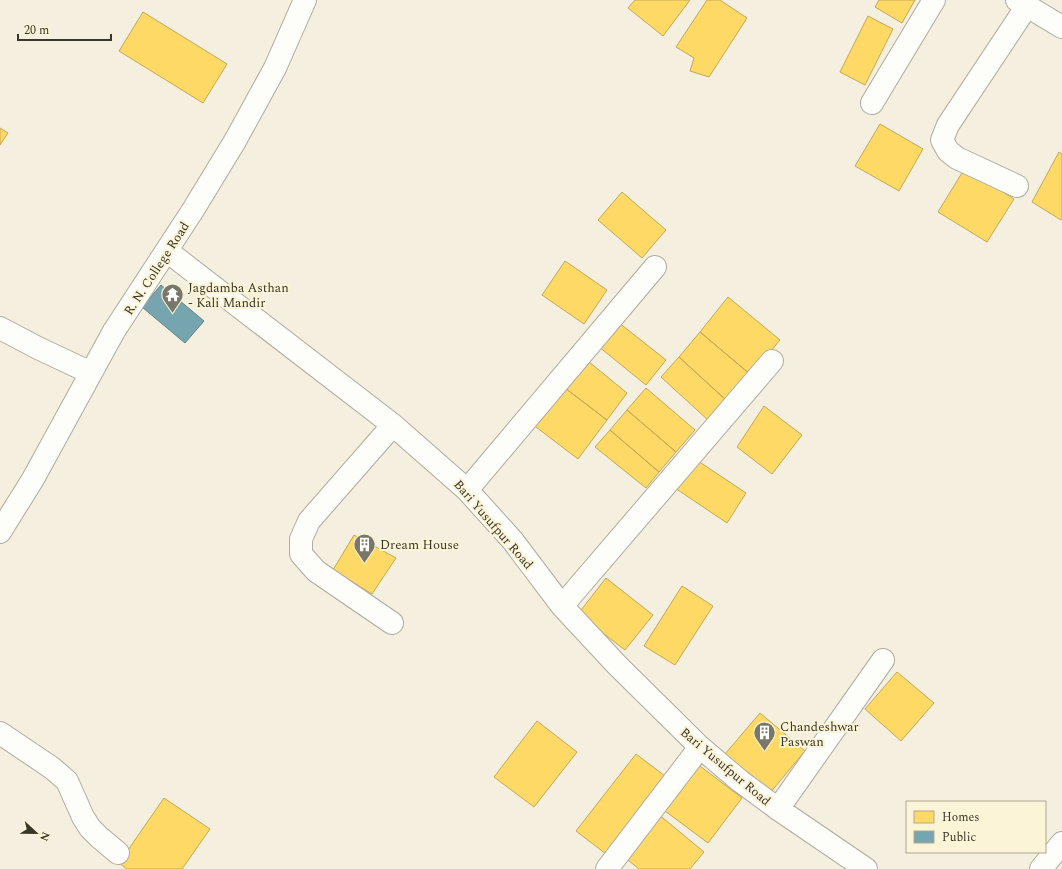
<svg xmlns="http://www.w3.org/2000/svg" width="1062" height="869" font-family="Spectral,serif">
  <rect width="100%" height="100%" fill="#f4efde"/>
  <!-- homes -->
  <path fill="#ffd966" stroke="#c4a854" d="M635,0H690L663,36L628,8Z
    M707,0H720L747,18L709,77L690,71L694,58L676,47Z
    M879,0H915L902,23L875,7Z
    M143,12L227,64L203,103L119,51Z
    M868,16L893,29L865,85L840,72Z
    M880,124L923,149L899,191L855,166Z
    M0,128L8,133L0,145Z
    M1059,152L1062,154V218L1061,220L1032,202Z
    M965,168L1014,199L987,242L938,212Z
    M622,192L666,230L642,258L598,220Z
    M565,261L607,290L584,324L542,295Z
    M728,297L780,340L751,375L700,332Z
    M618,322L666,360L646,385L598,346Z
    M700,332L751,375L727,401L679,357Z
    M583,357L627,393L607,420L561,385Z
    M679,357L727,401L709,421L661,377Z
    M561,385L607,420L578,459L532,424Z
    M646,388L695,430L676,452L627,410Z
    M764,406L802,435L772,474L737,447Z
    M627,410L676,452L659,472L610,430Z
    M610,430L659,472L646,488L595,447Z
    M692,457L746,493L727,523L672,486Z
    M354,535L396,558L372,594L333,570Z
    M606,578L653,615L625,650L578,614Z
    M682,586L713,606L675,665L644,646Z
    M897,672L934,703L901,741L865,709Z
    M760,713L805,751L770,793L725,754Z
    M537,721L577,752L534,807L494,777Z
    M636,754L665,776L606,854L576,831Z
    M696,763L742,798L708,843L661,808Z
    M164,798L210,829L182,869H127L119,863Z
    M658,814L704,852L690,869H639L623,856Z"/>
  <!-- public -->
  <path fill="#76a5af" stroke="#648487" d="M161,285L204,321L185,343L142,307Z"/>
  <g fill="none" stroke-linecap="round" stroke-linejoin="round">
    <defs>
      <path id="street" d="M1017,0L1062,27
        M872,103L934,0
        M1017,186L957,158L948,151L942,140L948,125L1027,6
        M167,251L393,425L467,490L513,541L562,606L617,665L700,747L740,781L778,809L866,869
        M0,328L38,348L91,373
        M467,490L655,267
        M0,532L33,479L114,331L193,210L235,141L275,68L305,0
        M562,606L772,361
        M392,623L316,571L301,554V539L309,521L393,425
        M0,733L52,768L67,781L83,817L90,828L99,837L118,853
        M778,809L883,660
        M607,869L700,747
        M1041,869L1062,843"/>
    </defs>
    <!-- street casing -->
    <use href="#street" stroke="#afab9e" stroke-width="24"/>
    <!-- street -->
    <use href="#street" stroke="#fdfdfa" stroke-width="22"/>
  </g>
  <!-- icons -->
  <defs>
    <symbol id="temple-pin" viewBox="-11 -11 22 30"><path d="M0 17L-7.5 6A9.5 9.5 0 1 1 7.5 6Z" fill="#7a7769" stroke="#fcf4d6"/><path d="M0-6L5-2H3V0L6.5 2.5H4V6H1.5V3h-3V6H-4V2.5H-6.5L-3 0V-2H-5Z" fill="#fff"/></symbol>
    <symbol id="building-pin" viewBox="-11 -11 22 30"><path d="M0 17L-7.5 6A9.5 9.5 0 1 1 7.5 6Z" fill="#7a7769" stroke="#fcf4d6"/><path d="M-4-6H4V6H1V3H-1V6H-4ZM-2.5-4.3h1.7v1.8h-1.7ZM.8-4.3h1.7v1.8H.8ZM-2.5-1h1.7V.8h-1.7ZM.8-1h1.7V.8H.8Z" fill="#fff"/></symbol>
  </defs>
  <g fill-rule="evenodd">
    <use href="#temple-pin" x="160" y="282" width="25" height="34"/>
    <use href="#building-pin" x="352" y="532" width="25" height="34"/>
    <use href="#building-pin" x="752" y="720" width="25" height="34"/>
  </g>
  <g text-anchor="middle" stroke-width="4" stroke-linejoin="round" paint-order="stroke">
    <!-- street labels -->
    <g font-size="13" fill="#39362a" stroke="#fcf4d6">
      <text transform="translate(156 268) rotate(-57)" y="5">R. N. College Road</text>
      <text transform="translate(494 524) rotate(49)" y="5">Bari Yusufpur Road</text>
      <text transform="translate(726 766) rotate(40)" y="5">Bari Yusufpur Road</text>
    </g>
    <!-- poi labels -->
    <g font-size="13" fill="#39362a" stroke="#fcf4d6" text-anchor="start">
      <text x="188" y="292">Jagdamba Asthan<tspan x="188" dy="15">- Kali Mandir</tspan></text>
      <text x="380" y="549">Dream House</text>
      <text x="780" y="731">Chandeshwar<tspan x="780" dy="15">Paswan</tspan></text>
    </g>
  </g>
  <!-- legend -->
  <rect x="906" y="801" width="140" height="52" fill="#fcf4d6" stroke="#aea891"/>
  <rect x="914" y="811" width="20" height="12" fill="#ffd966" stroke="#aea891"/>
  <text x="942" y="821" font-size="12" fill="#39362a">Homes</text>
  <rect x="914" y="831" width="20" height="12" fill="#76a5af" stroke="#aea891"/>
  <text x="942" y="841" font-size="12" fill="#39362a">Public</text>
  <!-- north arrow -->
  <g transform="translate(36 833) rotate(112)" stroke="#fcf4d6" stroke-width="3" paint-order="stroke">
  <path d="M0-3L7 15L0 10L-7 15Z" fill="#39362a"/>
  <text y="-6" font-size="11" font-weight="bold" text-anchor="middle" fill="#39362a">N</text>
  </g>
  <!-- scale -->
  <path d="M18 34v6h93v-6" fill="none" stroke="#39362a" stroke-width="2"/>
  <text x="24" y="34" font-size="12" fill="#39362a" stroke="#fcf4d6" stroke-width="3" paint-order="stroke">20 m</text>
</svg>
